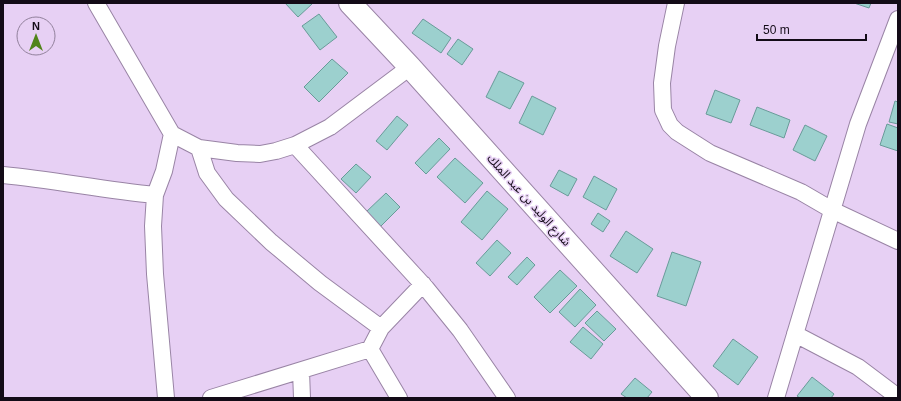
<svg xmlns="http://www.w3.org/2000/svg" width="901" height="401" font-family="Arial,'Noto Sans Arabic',sans-serif">
  <rect width="100%" height="100%" fill="#e7d0f4"/>
  <!-- building -->
  <path fill="#9cd0ce" stroke="#699b99" d="M285,3H311L312,4L298,17Z
    M854,3H871L869,8Z
    M319,14L337,37L320,50L302,26Z
    M423,19L451,38L441,53L412,33Z
    M458,39L473,49L462,65L447,54Z
    M332,59L348,73L319,102L304,87Z
    M499,71L524,83L510,109L486,97Z
    M715,90L740,100L731,123L706,114Z
    M532,96L556,108L543,135L519,123Z
    M895,101L898,102V124L889,122Z
    M757,107L790,120L784,138L750,125Z
    M397,116L408,125L387,150L376,141Z
    M887,124L898,128V151L880,145Z
    M805,125L827,136L815,161L793,150Z
    M439,138L450,149L426,174L415,163Z
    M455,158L483,183L465,203L437,177Z
    M356,164L371,177L356,193L341,179Z
    M559,170L577,179L568,196L550,186Z
    M594,176L617,189L606,210L583,197Z
    M487,191L508,209L482,240L461,222Z
    M386,193L400,207L380,227L366,212Z
    M598,213L610,221L603,232L591,224Z
    M626,231L653,249L637,273L610,256Z
    M497,240L511,253L490,276L476,263Z
    M672,252L701,262L686,306L657,296Z
    M527,257L535,265L517,285L508,277Z
    M560,270L577,286L550,313L534,297Z
    M580,289L596,305L575,327L559,312Z
    M597,311L616,329L604,341L585,323Z
    M583,327L603,344L591,359L570,342Z
    M733,339L758,357L738,385L713,366Z
    M812,377L834,394L831,398H800L797,396Z
    M635,378L652,392L647,398H627L621,394Z"/>
  <g fill="none" stroke-linecap="round" stroke-linejoin="round">
    <defs>
      <path id="street" d="M96,3L172,134L199,148L237,153L260,154L276,151L295,145L330,127L410,67
        M676,3L667,46L662,83L663,110L670,125L677,132L710,153L801,192L832,210L898,241
        M295,145L426,288L460,330L507,398
        M199,148L207,173L226,199L271,242L320,283L381,328
        M3,175C54,180 104,190 155,195
        M795,334L858,367L898,397
        M370,349L381,328L423,284
        M301,371L302,398
        M166,398L155,274L153,226L155,195L164,171L172,134
        M211,398L370,349L399,398
        M776,398L858,124L898,19"/>
      <path id="secondary" d="M350,3L410,67L707,398"/>
    </defs>
    <!-- street casing -->
    <use href="#street" stroke="#9984a5" stroke-width="18"/>
    <!-- secondary casing -->
    <use href="#secondary" stroke="#9984a5" stroke-width="24"/>
    <!-- street -->
    <use href="#street" stroke="#fff" stroke-width="16"/>
    <!-- secondary -->
    <use href="#secondary" stroke="#fff" stroke-width="22"/>
  </g>
  <g text-anchor="middle" stroke-width="3" stroke-linejoin="round" paint-order="stroke">
    <!-- street labels -->
    <g font-size="12" fill="#130b17" stroke="#e7d0f4">
      <text transform="translate(529 200) rotate(48)" y="4">شارع الوليد بن عبد الملك</text>
    </g>
  </g>
  <!-- border -->
  <rect width="901" height="401" fill="none" stroke="#130b17" stroke-width="8"/>
  <!-- north arrow -->
  <g transform="translate(36 36)"><circle r="19" fill="#e7d0f4" stroke="#92819c"/>
  <path d="M0-3L7 15L0 10L-7 15Z" fill="#51841a"/>
  <text y="-6" font-size="11" font-weight="bold" text-anchor="middle" fill="#130b17">N</text>
  </g>
  <!-- scale -->
  <path d="M757 34v6h109v-6" fill="none" stroke="#130b17" stroke-width="2"/>
  <text x="763" y="34" font-size="12" fill="#130b17" stroke="#e7d0f4" stroke-width="3" paint-order="stroke">50 m</text>
</svg>
